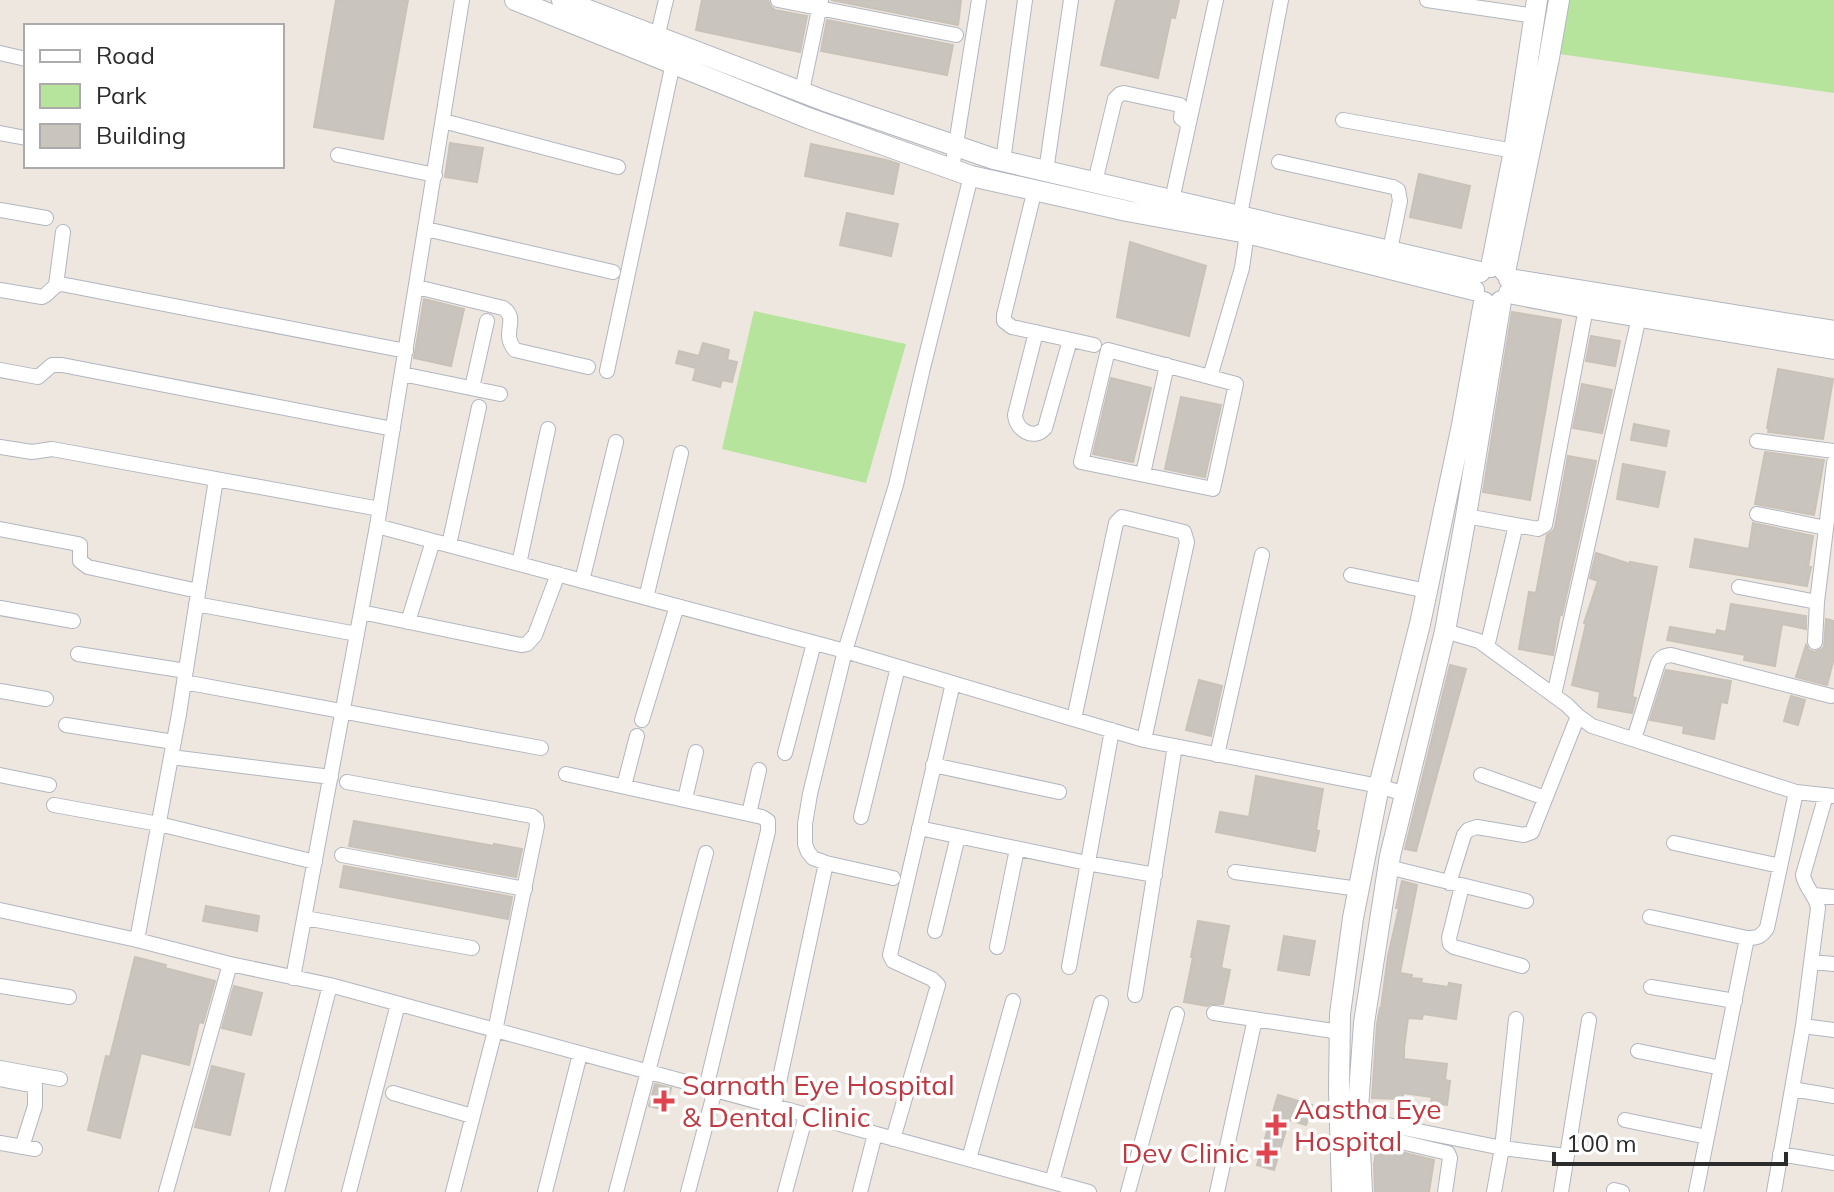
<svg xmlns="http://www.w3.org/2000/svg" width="1834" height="1192" font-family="Mulish,sans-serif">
  <rect width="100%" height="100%" fill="#eee7df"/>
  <!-- green -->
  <path fill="#b7e49c" d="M1539,0H1834V93L1531,50Z
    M754,311L906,344L866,483L722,449Z"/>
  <!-- building -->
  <path fill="#c9c4be" stroke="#c9c2b8" stroke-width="2" d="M336,0H408L383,139L314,127Z
    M702,0H768L771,7L775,10L807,16L800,52L696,30Z
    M831,0H961L958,25Z
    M1116,0H1179L1175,18L1171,17L1158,78L1101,65Z
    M827,20L953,45L947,75L821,51Z
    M450,143L483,148L477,182L445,177Z
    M811,144L886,160L899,164L893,194L805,176Z
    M1419,174L1470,186L1461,228L1410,217Z
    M847,213L898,224L891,256L840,245Z
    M1130,242L1206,266L1189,336L1117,317Z
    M424,299L464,309L451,366L414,358Z
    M1512,312L1561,320L1530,500L1483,492Z
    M1591,336L1620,341L1615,366L1586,361Z
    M703,343L729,350L727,360L737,362L732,382L722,380L720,387L693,380L696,368L676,363L679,351L699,356Z
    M1778,369L1833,379L1823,439L1768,432L1769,428H1767Z
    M1111,378L1151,388L1133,462L1093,454Z
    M1582,384L1612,390L1602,433L1573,428Z
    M1181,397L1221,405L1205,477L1165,469Z
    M1634,424L1669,431L1666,446L1631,440Z
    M1765,452L1824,460L1814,515L1755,504Z
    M1568,456L1596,461L1562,615L1560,614L1553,655L1519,649L1529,592L1536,593L1547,535L1553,531L1555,527Z
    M1623,464L1665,472L1658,507L1617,499Z
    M1753,523L1813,536L1808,567H1811L1807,586L1690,567L1695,539L1749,549Z
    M1596,553L1630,564V562L1657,567L1632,697L1636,698L1632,713L1598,707L1600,692L1572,685L1586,624L1584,623L1598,581L1590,578Z
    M1731,604L1806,616V629L1782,624L1775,666L1744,660L1745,655L1667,640L1670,627L1716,635L1717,630L1726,632Z
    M1826,619L1834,621V658L1827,685L1796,677L1806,645L1809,650L1814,652L1820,650L1824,647Z
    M1450,665L1466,669L1416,851L1405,849Z
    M1666,670L1731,681L1727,703L1721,702L1714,739L1683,733L1684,726L1650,720Z
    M1199,680L1222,686L1211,736L1186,730Z
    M1791,696L1805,700L1798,725L1784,721Z
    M1256,776L1323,789L1316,830L1319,831L1315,851L1216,832L1220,812L1249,817Z
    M354,821L494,846V844L522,849L516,877L349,846Z
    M344,866L512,897L508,919L340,887Z
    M1402,881L1417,885L1400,973L1412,975L1411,978L1422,979L1421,983L1448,987L1449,983L1461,985L1456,1019L1423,1014L1422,1019L1408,1018L1404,1048V1059L1447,1064L1445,1080L1450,1081L1447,1105L1431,1103L1432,1097L1403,1093V1099L1372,1098L1377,1024L1380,1008H1381L1388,956L1399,908H1396Z
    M206,906L259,916L257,931L203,921Z
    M1198,921L1229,926L1221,968L1230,970L1223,1004H1211L1207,1006L1184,1002L1193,957H1191Z
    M1284,936L1315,941L1309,975L1278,970Z
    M135,957L166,965L165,968L215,981L203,1023L199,1022L189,1065L141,1053L120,1138L88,1130L106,1056L110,1057Z
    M234,986L262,993L251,1035L222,1028Z
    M212,1066L244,1074L230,1135L195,1127Z
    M655,1084L671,1088L666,1110L649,1106Z
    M1278,1095L1312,1105L1306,1125L1289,1120L1274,1170L1257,1165Z
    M1377,1146L1434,1160L1429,1192H1375L1374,1164Z"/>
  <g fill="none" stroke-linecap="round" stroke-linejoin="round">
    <defs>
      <path id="street" d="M778,0L956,35
        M1427,0L1535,16
        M656,42L666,0
        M0,53L26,59
        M802,91L821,0
        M1343,120L1514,151
        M443,121L618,167
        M0,133L26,138
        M338,155L435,175
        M1003,161L1025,0
        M1279,162L1393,187L1398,190L1400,201L1390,250
        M952,169L979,0
        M1046,171L1071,0
        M1095,182L1115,99L1120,94L1124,93L1180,105L1182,110L1181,118L1186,122
        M1035,189L1004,315V321L1012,327L1094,345
        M1172,200L1216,0
        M0,210L46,218
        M1240,215L1281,0
        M426,229L613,272
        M56,285L63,232
        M417,287L503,308C520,319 500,333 515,350L588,367
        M0,290L42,297C50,294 52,285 61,284L406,351
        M1036,332L1015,415C1016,430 1034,441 1045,428L1070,340
        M0,370L38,377L52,365H62L393,429
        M607,371L673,63
        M402,374L500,394
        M1210,377L1236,384L1213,489L1081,462L1108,350L1210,377L1242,268L1247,233
        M472,388L487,321
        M1757,441L1834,451
        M0,447L32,452L52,449L380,509
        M1143,474L1167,365
        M1757,514L1826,528
        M1466,516L1538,529L1545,525L1586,308
        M377,526L845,651L1144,740L1379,786L1405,794
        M0,529L78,544L80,545V561L88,567L198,591
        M449,545L479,407
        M519,564L548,429
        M1351,575L1427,591
        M582,581L616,442
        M1739,587L1817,602
        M646,598L681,453
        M196,604L357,634
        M0,608L73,621
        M361,612L521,645L527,644L535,635L558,574
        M408,622L433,541
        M1445,631L1479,641L1567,705L1578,716L1592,726L1796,792L1834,796
        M1815,642L1817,602L1834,463
        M1487,647L1516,525
        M78,654L186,671
        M184,682L541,748
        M0,691L46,699
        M1554,695L1639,317
        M1074,719L1116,523L1122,517L1184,532L1187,542L1144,740
        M642,720L677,606
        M66,725L174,742
        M1634,739L1658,663C1661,657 1664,656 1671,655L1831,696
        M785,753L814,643
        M1217,755L1262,555
        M171,757L331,777
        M933,765L1059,792
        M566,774L762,817L768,821V831L706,1088
        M0,775L49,785
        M1481,775L1545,798
        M347,782L532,816L536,819L537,826L495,1031L453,1192
        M624,786L637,736
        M685,799L696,752
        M54,805L159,824L315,862
        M749,814L759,770
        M861,817L898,667
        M919,828L1087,863L1155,875
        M1674,843L1780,866
        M342,855L525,889
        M826,863L813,858L808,852L805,844V824L810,794L845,651L896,485L923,368L971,176
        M1388,867L1526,901
        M1235,872L1359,889
        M1449,883L1464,835L1468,830L1477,827L1524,835L1532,832L1578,716
        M1462,886L1449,938L1450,944L1454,947L1522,966
        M1814,895L1834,897
        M0,910L137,940L230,964L330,985L1089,1192
        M1650,917L1747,938C1757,938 1761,937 1767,928L1796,792
        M305,918L472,948
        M935,931L958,836
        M137,940L179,714L216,479
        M997,947L1017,849
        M1812,962L1834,964
        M1069,967L1112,730
        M293,978L377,526L462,0
        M0,986L69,997
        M1651,987L1735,1001
        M1135,995L1175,746
        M1214,1013L1340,1032
        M1803,1026L1834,1030
        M1638,1051L1721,1068
        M0,1068L60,1079
        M0,1079L35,1086V1106L22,1147
        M1792,1089L1834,1096
        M393,1093L472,1116
        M774,1106L826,863L893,878
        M1359,1119L1502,1148L1516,1019
        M1625,1120L1707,1137
        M1359,1132L1448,1153L1450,1158L1445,1192
        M893,1139L938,985L932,979L893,961L890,955L953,683
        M0,1143L35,1149
        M1780,1154L1834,1163
        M969,1159L1013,1001
        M1052,1182L1101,1003
        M1614,1190L1622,1192
        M166,1192L230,964
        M277,1192L330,985
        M349,1192L398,1004
        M545,1192L580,1054
        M616,1192L706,853
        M688,1192L715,1090
        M785,1192L806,1115
        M860,1192L875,1134
        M1128,1192L1177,1014
        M1217,1192L1255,1019
        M1494,1192L1502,1148L1566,1156
        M1561,1192L1589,1020
        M1696,1192L1747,938
        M1774,1192L1803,1026L1818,908C1816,895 1805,888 1803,875L1826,795"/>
      <path id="secondary" d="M515,0L808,118L971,176L1127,211L1247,233L1474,290
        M562,0L825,101L994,159L1480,272
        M1491,267L1514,151L1537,0
        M1505,272L1549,58L1559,0
        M1509,279L1834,331
        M1509,293L1586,308L1834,349
        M1342,1192L1339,1091L1340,1014L1353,918L1379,786L1420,624L1462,425L1484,302
        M1362,1192L1358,1108L1364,1023L1390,856L1445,631L1466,516L1501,301"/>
    </defs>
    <!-- street casing -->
    <use href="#street" stroke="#b2b6c0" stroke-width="16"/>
    <!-- secondary casing -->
    <use href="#secondary" stroke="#b2b6c0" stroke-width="22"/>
    <!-- street -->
    <use href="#street" stroke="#fff" stroke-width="14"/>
    <!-- secondary -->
    <use href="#secondary" stroke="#fff" stroke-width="20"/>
  </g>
  <!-- markers -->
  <g fill="#e0444e" stroke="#fff" stroke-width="3">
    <path d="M660 1089h8v8h8v8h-8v8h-8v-8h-8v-8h8z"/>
    <path d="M1272 1113h8v8h8v8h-8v8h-8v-8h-8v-8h8z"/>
    <path d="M1263 1141h8v8h8v8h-8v8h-8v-8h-8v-8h8z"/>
  </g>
  <g text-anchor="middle" stroke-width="7" stroke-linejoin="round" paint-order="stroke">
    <!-- health labels -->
    <g font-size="28" fill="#be3a42" stroke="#fff" text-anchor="start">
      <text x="682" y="1095">Sarnath Eye Hospital<tspan x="682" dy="32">&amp; Dental Clinic</tspan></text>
      <text x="1294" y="1119">Aastha Eye<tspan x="1294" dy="32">Hospital</tspan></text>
      <text x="1249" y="1163" text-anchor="end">Dev Clinic</text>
    </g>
  </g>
  <!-- legend -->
  <rect x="24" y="24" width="260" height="144" fill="#ffffff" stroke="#ababab" stroke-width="2"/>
  <rect x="40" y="50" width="40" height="12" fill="#ffffff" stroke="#ababab" stroke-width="2"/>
  <text x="96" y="64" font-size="24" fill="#2c2c2c">Road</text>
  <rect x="40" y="84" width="40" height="24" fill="#b7e49c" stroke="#ababab" stroke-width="2"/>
  <text x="96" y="104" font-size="24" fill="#2c2c2c">Park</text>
  <rect x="40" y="124" width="40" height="24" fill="#c9c4be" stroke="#ababab" stroke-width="2"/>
  <text x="96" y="144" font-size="24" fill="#2c2c2c">Building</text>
  <!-- scale -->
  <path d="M1554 1152v12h232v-12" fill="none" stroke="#2c2c2c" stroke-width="4"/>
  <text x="1566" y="1152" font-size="24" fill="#2c2c2c" stroke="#ffffff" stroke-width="6" paint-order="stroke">100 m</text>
</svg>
